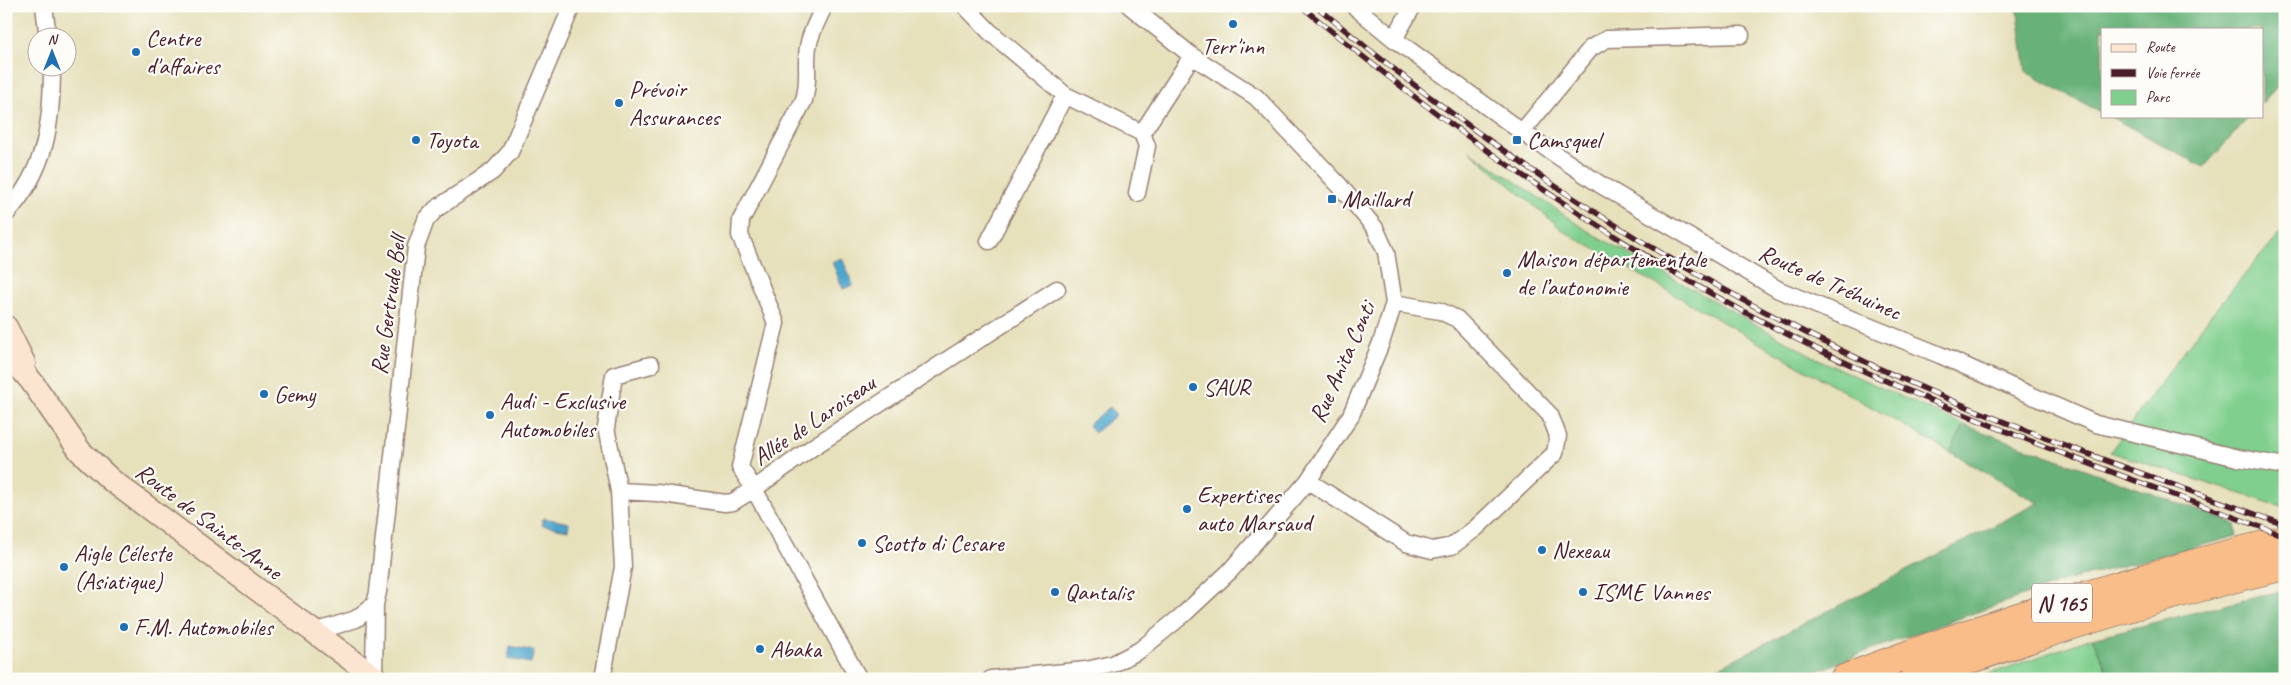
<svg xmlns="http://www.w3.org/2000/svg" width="2291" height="685" font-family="Caveat,sans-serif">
  <rect width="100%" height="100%" fill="#fdfcf7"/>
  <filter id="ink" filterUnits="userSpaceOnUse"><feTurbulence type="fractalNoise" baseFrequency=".02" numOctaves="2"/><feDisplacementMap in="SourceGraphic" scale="10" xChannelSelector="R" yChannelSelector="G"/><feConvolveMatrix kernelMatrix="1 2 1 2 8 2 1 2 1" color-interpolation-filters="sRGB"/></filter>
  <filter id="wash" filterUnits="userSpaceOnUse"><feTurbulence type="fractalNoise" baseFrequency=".0096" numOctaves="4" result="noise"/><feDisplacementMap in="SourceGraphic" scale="20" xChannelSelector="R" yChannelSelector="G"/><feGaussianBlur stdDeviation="1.12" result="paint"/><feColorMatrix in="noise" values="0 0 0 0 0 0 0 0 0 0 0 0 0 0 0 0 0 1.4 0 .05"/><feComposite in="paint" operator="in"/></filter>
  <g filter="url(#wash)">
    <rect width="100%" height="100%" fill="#e6e0bb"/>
    <!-- green -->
    <path fill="#80cf8e" stroke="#65775c" d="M1470,151L1591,233L1822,361L1964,425L1950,452L1565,232Z
      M2285,227V508L2110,452L2209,317Z
      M2092,638L2107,672L2088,679H1975Z"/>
    <!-- forest -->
    <path fill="#68b279" stroke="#596852" d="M2017,6H2285V78L2262,103V29H2102V113L2026,72Z
      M2109,116H2250L2204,167Z
      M1964,425L2235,524L2237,536L2065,581L1875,648L1798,679H1696L2038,503L1950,452Z
      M2285,590V679H2111L2092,638Z"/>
    <!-- water -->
    <path fill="#4ea6cc" stroke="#4c627c" d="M842,258L853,285L843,289L832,262Z
      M1110,407L1116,415L1094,433L1088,425Z
      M543,518L569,523L568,530L542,525Z
      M510,646L534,651L531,663L508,659Z"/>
  </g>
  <g filter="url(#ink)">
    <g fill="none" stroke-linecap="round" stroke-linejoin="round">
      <defs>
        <path id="street" d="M44,6L48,38
          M965,6L990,32L1065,95L1142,133L1147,146L1137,193
          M1354,6L1394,39L1522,132L1601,185L1779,290L1940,355L2096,424L2238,458L2285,466
          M1394,39L1413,6
          M1522,132L1591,48L1607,39L1741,35
          M1142,133L1192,56
          M6,214C46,170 52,124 52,68
          M989,241L1065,95
          M1308,481L1406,543L1432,550L1452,546L1476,528L1555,453L1558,436L1550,415L1457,319L1440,311L1394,303
          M619,491L657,493L725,503L733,502L754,489L740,467L776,323L740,235L741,220L804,100C810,79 805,66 808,47C810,33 818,20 824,6
          M315,632L356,619L375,604
          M374,677L375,604L378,592L416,247L426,220L436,209L493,171L510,152L572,6
          M602,679L623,567L619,491L606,428L614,375L651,365
          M859,679L754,489L813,447L1057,289
          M991,679L1086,670L1113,664L1140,650L1184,614L1230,571L1308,481L1351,415L1381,343L1394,303L1386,252L1375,228L1340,186L1256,97L1192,56L1130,6"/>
        <path id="secondary" d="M6,327L24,363
          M6,351L32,382L80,451L111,480L377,679"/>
        <path id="highway" d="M1844,679C1933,644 2025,614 2117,586C2172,570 2228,553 2285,540
          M1915,679C2036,635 2159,595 2285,566"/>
      </defs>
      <!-- street casing -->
      <use href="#street" stroke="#988073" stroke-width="19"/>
      <!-- secondary casing -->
      <use href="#secondary" stroke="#988073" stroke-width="25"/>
      <!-- highway casing -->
      <use href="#highway" stroke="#988073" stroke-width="30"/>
      <!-- street -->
      <use href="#street" stroke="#fff" stroke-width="16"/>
      <!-- secondary -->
      <use href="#secondary" stroke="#fce5d0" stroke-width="22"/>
      <!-- highway -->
      <use href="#highway" stroke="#f8bd89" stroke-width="28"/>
      <defs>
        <path id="rail" d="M1301,6C1458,137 1628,257 1813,347C1965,421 2126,477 2285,536
          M1316,6C1498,159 1698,289 1916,385C2036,438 2161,480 2285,525"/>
      </defs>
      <!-- rail casing -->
      <use href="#rail" stroke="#4a1f2b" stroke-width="5.5"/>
      <!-- rail -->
      <use href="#rail" stroke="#fdfcf7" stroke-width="4" stroke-dasharray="11" stroke-linecap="butt"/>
    </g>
  </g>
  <!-- markers -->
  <g fill="#1f6fb2" stroke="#fdfcf7" stroke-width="2">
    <circle cx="1233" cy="24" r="5"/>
    <circle cx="136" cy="52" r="5"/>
    <circle cx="619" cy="103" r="5"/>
    <circle cx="416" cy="140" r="5"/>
    <rect x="1512" y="135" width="10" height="10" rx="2.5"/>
    <rect x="1327" y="194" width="10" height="10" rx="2.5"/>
    <circle cx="1507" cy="273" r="5"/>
    <circle cx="1193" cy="387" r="5"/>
    <circle cx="264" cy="394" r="5"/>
    <circle cx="490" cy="415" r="5"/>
    <circle cx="1187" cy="509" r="5"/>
    <circle cx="862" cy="543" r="5"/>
    <circle cx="1542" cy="550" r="5"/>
    <circle cx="64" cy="567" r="5"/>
    <circle cx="1055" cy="592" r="5"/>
    <circle cx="1583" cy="592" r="5"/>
    <circle cx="124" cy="627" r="5"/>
    <circle cx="760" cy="649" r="5"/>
  </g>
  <g text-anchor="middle" stroke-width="4.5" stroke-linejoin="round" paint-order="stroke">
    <!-- shield labels -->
    <rect fill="#fdfcf7" stroke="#806168" stroke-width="1" x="2032" y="583.5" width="60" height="39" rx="4"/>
    <g font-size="22" font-weight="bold" fill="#4a1f2b">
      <text x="2062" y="611">N 165</text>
    </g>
    <!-- poi labels -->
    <g font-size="24" fill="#4a1f2b" stroke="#fdfcf7" text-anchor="start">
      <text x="146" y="46">Centre<tspan x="146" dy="28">d'affaires</tspan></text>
      <text x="1233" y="54" text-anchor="middle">Terr'inn</text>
      <text x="629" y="97">Prévoir<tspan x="629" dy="28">Assurances</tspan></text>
      <text x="426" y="148">Toyota</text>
      <text x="1527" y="148">Camsquel</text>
      <text x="1342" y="207">Maillard</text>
      <text x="1517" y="267">Maison départementale<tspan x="1517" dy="28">de l’autonomie</tspan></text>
      <text x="1203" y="395">SAUR</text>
      <text x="274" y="402">Gemy</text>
      <text x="500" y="409">Audi - Exclusive<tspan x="500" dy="28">Automobiles</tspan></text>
      <text x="1197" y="503">Expertises<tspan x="1197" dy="28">auto Marsaud</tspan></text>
      <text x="872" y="551">Scotto di Cesare</text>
      <text x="1552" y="558">Nexeau</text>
      <text x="74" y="561">Aigle Céleste<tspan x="74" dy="28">(Asiatique)</tspan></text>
      <text x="1065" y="600">Qantalis</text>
      <text x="1593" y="600">ISME Vannes</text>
      <text x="134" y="635">F.M. Automobiles</text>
      <text x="770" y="657">Abaka</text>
    </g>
    <!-- street labels -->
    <g font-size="24" fill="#4a1f2b" stroke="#fdfcf7">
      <text transform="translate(1830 282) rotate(24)" y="8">Route de Tréhuinec</text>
      <text transform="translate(388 305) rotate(-82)" y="8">Rue Gertrude Bell</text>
      <text transform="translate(1342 362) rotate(-66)" y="8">Rue Anita Conti</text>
      <text transform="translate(814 420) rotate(-34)" y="8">Allée de Laroiseau</text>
      <text transform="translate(209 521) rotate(37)" y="8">Route de Sainte-Anne</text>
    </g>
  </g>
  <!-- margin -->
  <rect width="2291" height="685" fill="none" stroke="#fdfcf7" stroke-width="25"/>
  <!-- legend -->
  <rect x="2101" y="28" width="162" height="90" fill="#fdfcf7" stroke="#b5a4a5"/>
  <rect x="2111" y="44" width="25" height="8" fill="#fce5d0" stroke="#b5a4a5"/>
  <text x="2146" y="52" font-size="15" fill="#4a1f2b">Route</text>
  <rect x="2111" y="69" width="25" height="8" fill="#4a1f2b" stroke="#b5a4a5"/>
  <text x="2146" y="78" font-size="15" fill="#4a1f2b">Voie ferrée</text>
  <rect x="2111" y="90" width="25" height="15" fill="#80cf8e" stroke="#b5a4a5"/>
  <text x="2146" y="102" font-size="15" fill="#4a1f2b">Parc</text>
  <!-- north arrow -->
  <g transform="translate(52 52)"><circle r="24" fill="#fdfcf7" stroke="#b5a4a5"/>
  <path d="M0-4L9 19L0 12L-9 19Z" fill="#1f6fb2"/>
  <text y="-8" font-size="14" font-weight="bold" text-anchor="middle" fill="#4a1f2b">N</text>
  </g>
</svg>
